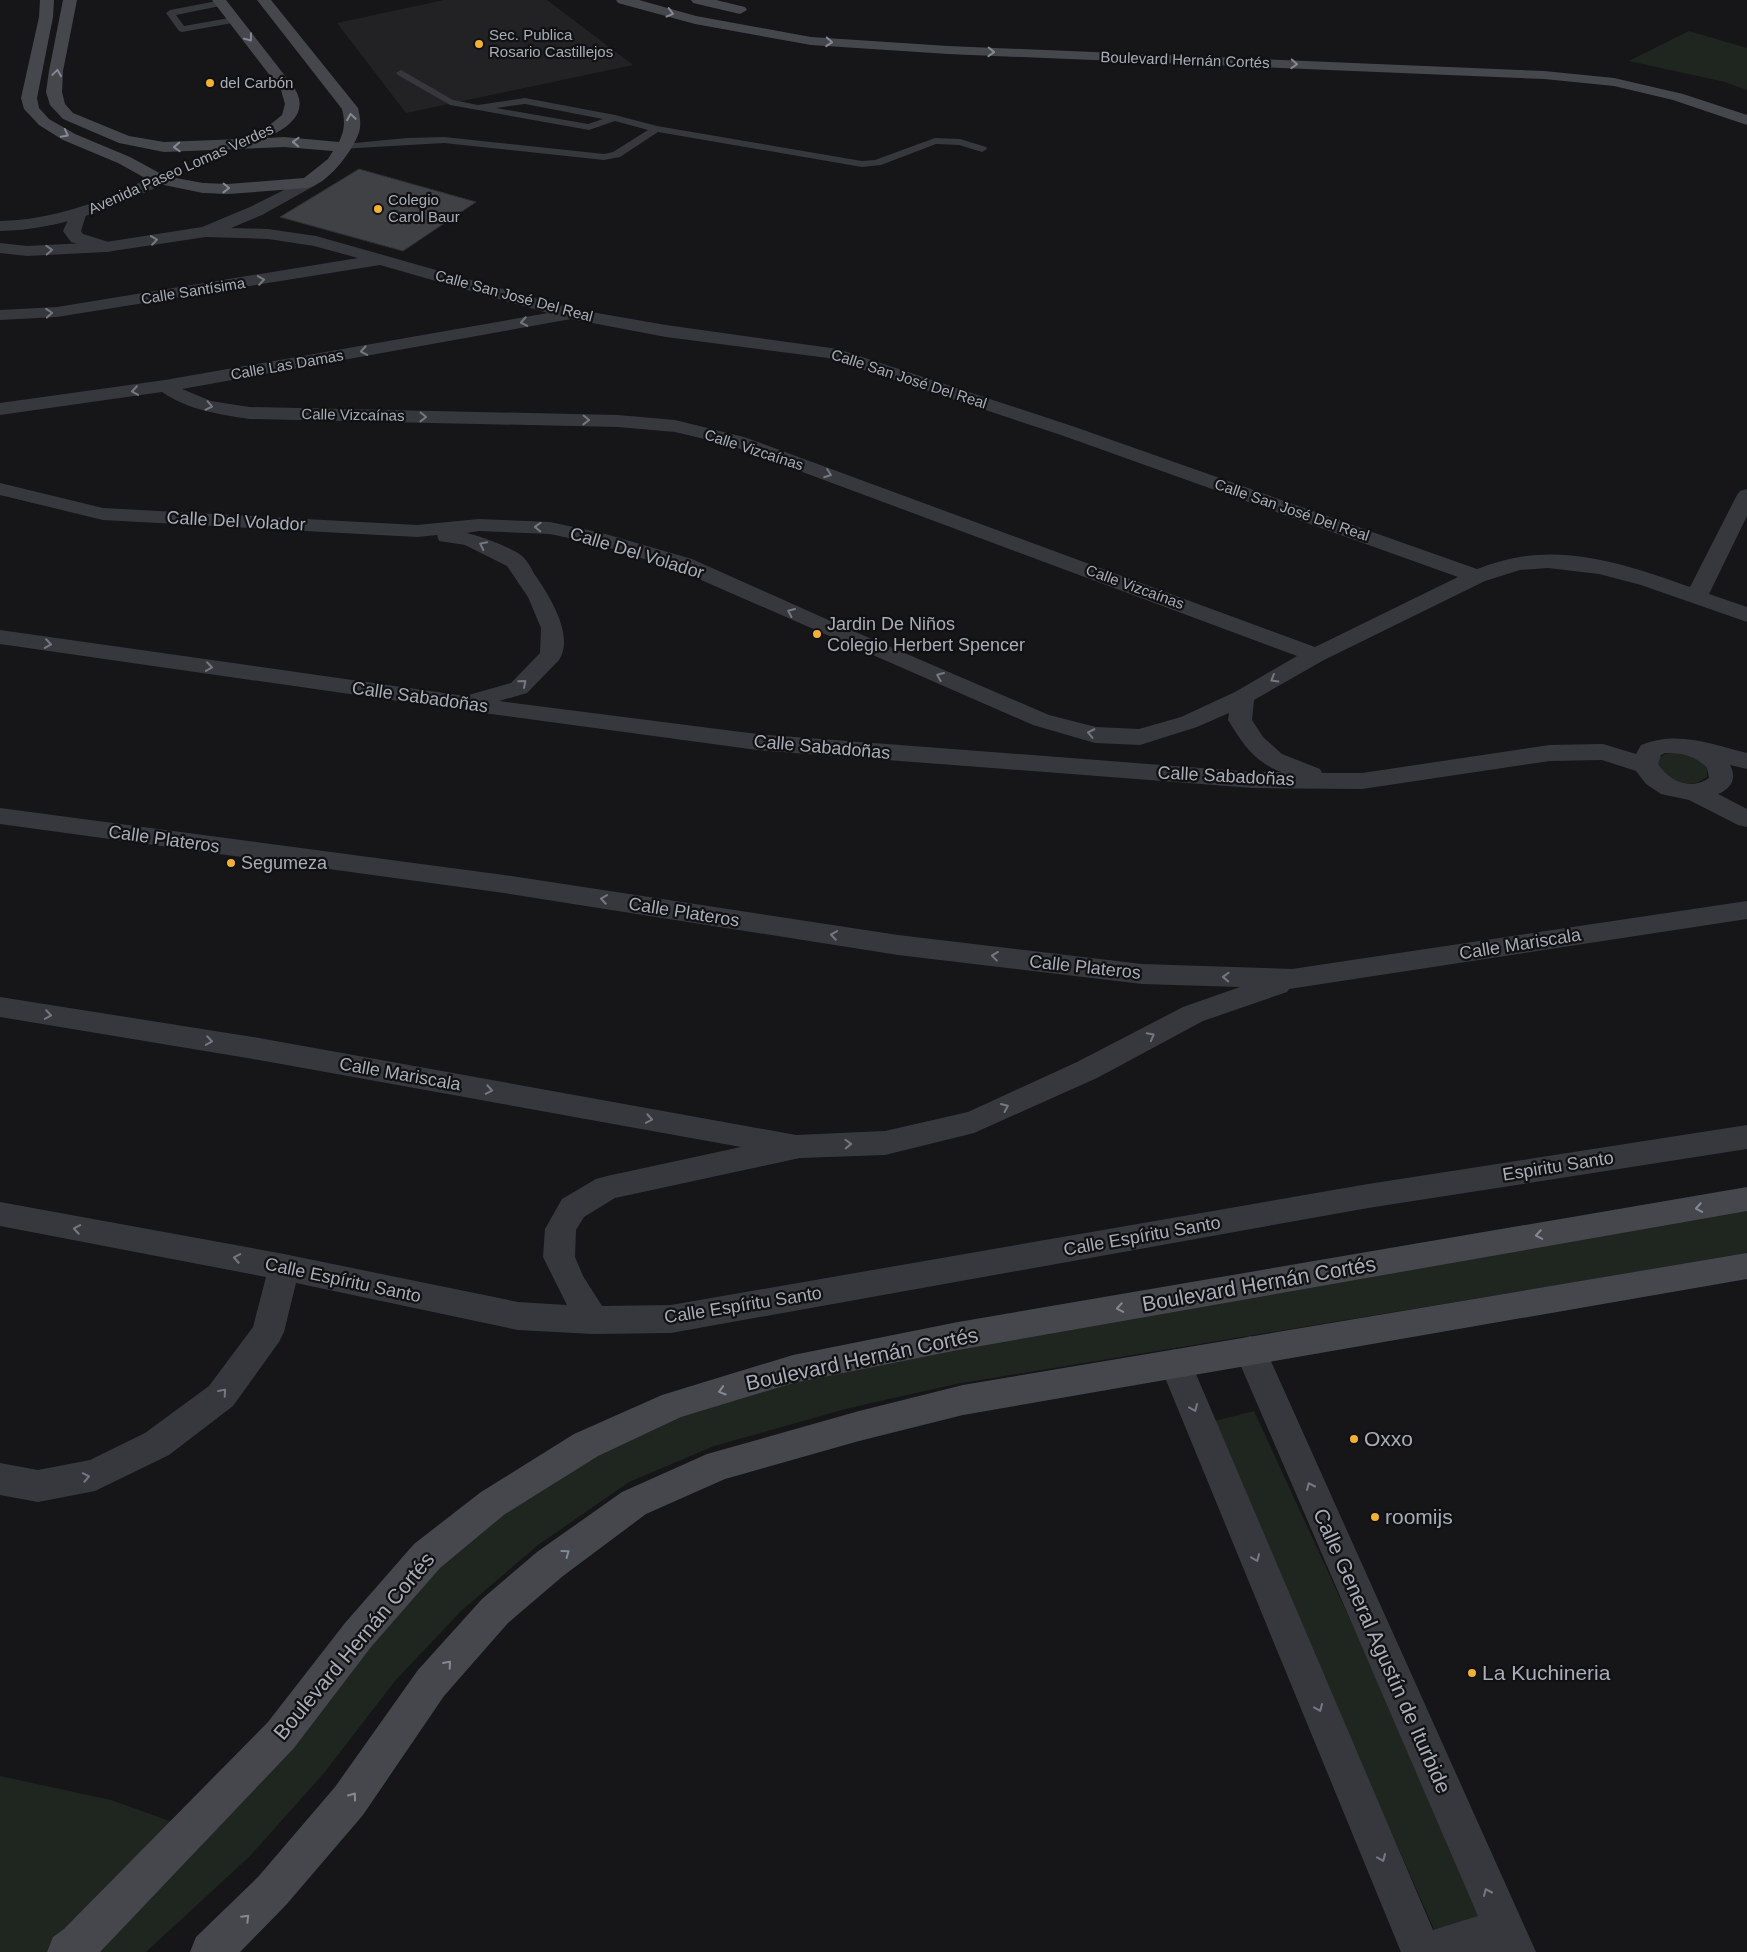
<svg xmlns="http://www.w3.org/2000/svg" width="1747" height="1952" font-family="Helvetica,sans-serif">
  <rect width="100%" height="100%" fill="#161618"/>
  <!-- built -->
  <path fill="#222225" d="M444,0H547L633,65L406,113L337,23Z"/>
  <!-- green -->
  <path fill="#1e261f" d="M1689,31L1747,48V90L1725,82L1629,61Z
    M1676,752C1690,755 1698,758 1707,769V777C1688,791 1673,780 1657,767L1658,759L1665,754Z
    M1747,1203V1254L956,1384L849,1408L714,1446L629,1482L538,1545L461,1611L395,1681L324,1773L250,1856L146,1952H78L428,1570L497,1511L667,1417L794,1375Z
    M1254,1411L1503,1952H1444L1211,1422Z
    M0,1776L111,1800L192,1829L63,1952H0Z"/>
  <!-- building -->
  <path fill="#404145" stroke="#303034" d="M359,169L476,202L403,251L280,217Z"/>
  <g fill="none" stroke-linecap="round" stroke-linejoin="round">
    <!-- service -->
    <path fill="#37383d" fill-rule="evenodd" d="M222,0L225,1V5L176,15L184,26L235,17L238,18V22L182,32L179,31L166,13L170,10Z
      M401,70L453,100L478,105L525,98L615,115L657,126L862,161L875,160L935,138L960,139L986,147L987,149L982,152L959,145L936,144L881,165L862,167L658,132L620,157L604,160L444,143L340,149L339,147L344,144L407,138L444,137L604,154L613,152L648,130L615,121L589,130L450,105L398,75L396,73ZM525,104L603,119L588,124L496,108Z"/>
    <!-- minor -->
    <path fill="#37383d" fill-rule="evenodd" d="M160,175L166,177L168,180L166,183C112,208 60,230 0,231V221C40,220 76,210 113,195C129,188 144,179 160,175Z
      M308,178L314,180L316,183L314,186L262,215L231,228L268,229L316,236L574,309L666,325L838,349L1075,427L1477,569C1496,562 1516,556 1537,555C1588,551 1643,570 1690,587L1737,495L1740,491L1747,489V516L1709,594L1747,607V622L1641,585L1599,574L1548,568L1520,570L1485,581L1324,660L1254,700L1252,720L1263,737L1282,754L1320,769L1322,773H1362L1550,745L1603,744L1636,754L1641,745C1678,730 1711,744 1747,753V769L1730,765C1737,778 1732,788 1718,794L1747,809V827L1738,825L1689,800L1661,794L1646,784L1636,771L1602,760L1550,761L1362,789L1253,788L757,750L461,710L0,644V630L465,696L511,683L540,653L541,628L528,597L507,566L465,545L439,541L437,535L417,537L103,520L0,495V483L103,508L417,525L479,519L550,522L602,533L692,559L844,627L1049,715L1096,727L1139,729L1181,717L1235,692L1297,656L730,445L675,432L618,427L249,419C218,414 188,410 162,392L0,415V403L165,380L548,313L380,265L57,317L0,320V310L57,307L358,258L314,246L268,239L206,237L106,252L27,256L0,253V243L27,246L106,242L202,227L250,207ZM571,319L666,337L828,358L1061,435L1458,577L1315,647L744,437L675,420L618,415L249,407L211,401L182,389ZM479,531L550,534L597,544L676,569L1033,725L1095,743L1140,745L1197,727L1229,713L1228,720C1243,744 1253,761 1281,772H1253L757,734L499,701L527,693L559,660C575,636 549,595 535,575C532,570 528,561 522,556C513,548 478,535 466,533ZM1665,753C1683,753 1694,755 1707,768L1709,778C1691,791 1669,781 1658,764L1661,755Z
      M0,808L504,875L898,935L1142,964L1292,969L1747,901V919L1289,989L1287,992L1203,1021L1097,1078L974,1133L885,1155L800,1158L615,1198L584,1217L576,1230L575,1257L583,1276L602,1306L671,1305L1368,1184L1747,1125V1149L1368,1208L671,1333L593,1334L518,1330L296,1283L284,1332L279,1342L233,1406L169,1455L95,1491L38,1502L0,1495V1463L38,1470L90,1460L145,1433L209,1386L253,1327L266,1277L0,1226V1202L284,1254L518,1302L567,1305L543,1257L545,1229L562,1199L596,1179L607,1176L741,1147L259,1060L0,1017V997L259,1038L796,1135L885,1131L968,1112L1077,1062L1183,1007L1240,987L1142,984L898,955L504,893L0,824Z
      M1250,1336L1262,1340L1266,1350L1536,1952H1401L1159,1363L1163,1353L1175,1349L1187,1353L1433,1930L1478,1916L1234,1350L1238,1340Z"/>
    <!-- tertiary -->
    <path fill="#37383d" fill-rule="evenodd" d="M78,210L84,211L86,215L81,231L83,234L112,243L115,247L112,251L106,252L71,242L63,231L72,211Z"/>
    <!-- secondary -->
    <path fill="#45474d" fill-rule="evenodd" d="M40,0H54L53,17L37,98L39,108L49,119L75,134L130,157L165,176L203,183L228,184L304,178L328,159L333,151L284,147L164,152L119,143L63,119L50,105L46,92L49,71L63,0H77L63,71L62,92L65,104L73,113L129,136L164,142L241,139L271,124L282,115L285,104L281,90L212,0H226L293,86C311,112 289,127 267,138L284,137L339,142C345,130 345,121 342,109L257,0H271L358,108C360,117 362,126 358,135C351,153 328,183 308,188L228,194L203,193L154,183L118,163L63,140L39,125L24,109L21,98L39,17Z
      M616,0H639L696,16L811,37L948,46L1544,71L1614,78L1683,94L1747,115V125L1673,100L1614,86L1544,79L948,54L811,45L695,24L618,3Z
      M691,0H716L745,7L747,10L740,14L693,3Z
      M1747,1187V1211L958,1350L793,1383L681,1417L598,1456L505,1514L440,1568L371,1647L294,1748L100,1952H47L53,1937L64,1929L268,1722L345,1623L414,1544L481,1492L574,1434L662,1395L793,1355L958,1322Z
      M1747,1253V1279L963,1415L859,1441L725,1479L646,1514L563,1576L508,1623L444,1696L363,1815L286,1905L240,1952H190L196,1937L258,1877L335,1787L418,1670L482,1599L537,1552L622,1492L707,1454L859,1411L963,1385Z"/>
  </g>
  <!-- one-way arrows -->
  <defs><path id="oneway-chevron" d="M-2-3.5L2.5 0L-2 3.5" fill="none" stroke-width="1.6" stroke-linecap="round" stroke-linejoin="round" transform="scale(1.25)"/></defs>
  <g stroke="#858993">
    <use href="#oneway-chevron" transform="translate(670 13) rotate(15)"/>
    <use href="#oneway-chevron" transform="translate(249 38) rotate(53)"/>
    <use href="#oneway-chevron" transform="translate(829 42) rotate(4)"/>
    <use href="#oneway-chevron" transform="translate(991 52) rotate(2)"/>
    <use href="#oneway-chevron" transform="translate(1294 64) rotate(3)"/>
    <use href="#oneway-chevron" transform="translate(57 73) rotate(-82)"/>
    <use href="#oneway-chevron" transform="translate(351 117) rotate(-99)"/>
    <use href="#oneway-chevron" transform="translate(65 134) rotate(28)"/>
    <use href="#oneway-chevron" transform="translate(296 142) rotate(-178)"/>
    <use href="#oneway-chevron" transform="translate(177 147) rotate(178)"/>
    <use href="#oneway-chevron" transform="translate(226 188) rotate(1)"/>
    <use href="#oneway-chevron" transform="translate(1699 1208) rotate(170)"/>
    <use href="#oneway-chevron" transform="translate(1539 1235) rotate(170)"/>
    <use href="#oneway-chevron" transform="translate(1120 1308) rotate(170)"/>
    <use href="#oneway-chevron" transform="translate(722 1391) rotate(163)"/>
    <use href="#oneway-chevron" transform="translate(566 1553) rotate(-36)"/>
    <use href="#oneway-chevron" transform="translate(448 1664) rotate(-49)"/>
    <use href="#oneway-chevron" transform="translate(353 1796) rotate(-54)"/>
    <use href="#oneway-chevron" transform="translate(246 1918) rotate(-45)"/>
  </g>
  <g stroke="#757881">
    <use href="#oneway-chevron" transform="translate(154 240) rotate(-8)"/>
    <use href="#oneway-chevron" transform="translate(49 250) rotate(-3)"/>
    <use href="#oneway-chevron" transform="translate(261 280) rotate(-9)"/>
    <use href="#oneway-chevron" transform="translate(49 313) rotate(-5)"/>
    <use href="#oneway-chevron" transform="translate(524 322) rotate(170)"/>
    <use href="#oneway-chevron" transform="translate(364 351) rotate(170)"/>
    <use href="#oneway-chevron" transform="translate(135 391) rotate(172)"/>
    <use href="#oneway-chevron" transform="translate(209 406) rotate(12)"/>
    <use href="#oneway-chevron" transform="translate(423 417) rotate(1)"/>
    <use href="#oneway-chevron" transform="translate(586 420) rotate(1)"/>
    <use href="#oneway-chevron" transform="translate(828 474) rotate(20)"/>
    <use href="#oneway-chevron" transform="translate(538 527) rotate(-178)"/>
    <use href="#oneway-chevron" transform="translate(483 545) rotate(-154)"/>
    <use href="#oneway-chevron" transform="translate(791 612) rotate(-156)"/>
    <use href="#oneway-chevron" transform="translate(48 644) rotate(8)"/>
    <use href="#oneway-chevron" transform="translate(209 667) rotate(8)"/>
    <use href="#oneway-chevron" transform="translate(940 676) rotate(-157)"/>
    <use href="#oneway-chevron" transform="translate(1274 679) rotate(150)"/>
    <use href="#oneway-chevron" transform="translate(523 683) rotate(-41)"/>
    <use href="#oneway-chevron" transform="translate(1091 733) rotate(-168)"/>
    <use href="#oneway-chevron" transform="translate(604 899) rotate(-171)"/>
    <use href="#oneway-chevron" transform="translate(834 935) rotate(-171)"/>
    <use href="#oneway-chevron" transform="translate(995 956) rotate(-173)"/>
    <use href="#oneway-chevron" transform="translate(1226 977) rotate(-178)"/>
    <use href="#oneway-chevron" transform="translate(48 1015) rotate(9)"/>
    <use href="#oneway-chevron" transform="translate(1151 1036) rotate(-28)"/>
    <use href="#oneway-chevron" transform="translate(209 1041) rotate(9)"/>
    <use href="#oneway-chevron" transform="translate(489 1090) rotate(10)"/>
    <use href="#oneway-chevron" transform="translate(1005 1107) rotate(-25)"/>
    <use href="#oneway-chevron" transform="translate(649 1119) rotate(10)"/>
    <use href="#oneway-chevron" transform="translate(848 1144) rotate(-2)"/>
    <use href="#oneway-chevron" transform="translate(77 1229) rotate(-170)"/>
    <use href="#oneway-chevron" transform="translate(237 1258) rotate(-170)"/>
    <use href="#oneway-chevron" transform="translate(223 1392) rotate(-49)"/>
    <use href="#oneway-chevron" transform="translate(1194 1408) rotate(67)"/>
    <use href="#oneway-chevron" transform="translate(86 1477) rotate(-11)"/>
    <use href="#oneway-chevron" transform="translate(1310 1486) rotate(-114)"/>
    <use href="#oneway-chevron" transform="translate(1256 1558) rotate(67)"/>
    <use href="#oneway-chevron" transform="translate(1319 1708) rotate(67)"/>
    <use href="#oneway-chevron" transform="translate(1382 1858) rotate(67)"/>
    <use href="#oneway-chevron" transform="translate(1487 1892) rotate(-114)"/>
  </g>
  <!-- markers -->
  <g fill="#f2b134" stroke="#111113" stroke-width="2">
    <circle cx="479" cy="44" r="5"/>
    <circle cx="210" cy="83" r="5"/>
    <circle cx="378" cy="209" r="5"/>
    <circle cx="817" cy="634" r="5"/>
    <circle cx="231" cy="863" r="5"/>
    <circle cx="1354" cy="1439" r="5"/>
    <circle cx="1375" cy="1517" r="5"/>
    <circle cx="1472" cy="1673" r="5"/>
  </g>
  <g text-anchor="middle" stroke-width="4.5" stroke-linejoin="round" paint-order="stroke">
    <!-- far-poi labels -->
    <g font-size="15" fill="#a8adb8" stroke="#111113" text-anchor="start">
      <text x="489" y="40">Sec. Publica<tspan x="489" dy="17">Rosario Castillejos</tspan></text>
      <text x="220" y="88">del Carbón</text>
      <text x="388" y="205">Colegio<tspan x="388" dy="17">Carol Baur</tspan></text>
    </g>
    <!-- far-street labels -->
    <g font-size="15" fill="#a8adb8" stroke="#111113">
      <text transform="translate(1185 60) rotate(2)" y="5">Boulevard Hernán Cortés</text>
      <text transform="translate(181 169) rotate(-24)" y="5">Avenida Paseo Lomas Verdes</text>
      <text transform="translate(193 291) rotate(-9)" y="5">Calle Santísima</text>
      <text transform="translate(514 296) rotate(15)" y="5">Calle San José Del Real</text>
      <text transform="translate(287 365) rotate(-10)" y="5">Calle Las Damas</text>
      <text transform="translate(909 379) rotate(18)" y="5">Calle San José Del Real</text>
      <text transform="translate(353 415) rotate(1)" y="5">Calle Vizcaínas</text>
      <text transform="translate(754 450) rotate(18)" y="5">Calle Vizcaínas</text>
      <text transform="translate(1292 510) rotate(19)" y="5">Calle San José Del Real</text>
      <text transform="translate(1135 587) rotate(20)" y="5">Calle Vizcaínas</text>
    </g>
    <!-- street labels -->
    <g font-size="18" fill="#a8adb8" stroke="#111113">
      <text transform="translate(236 521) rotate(3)" y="6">Calle Del Volador</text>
      <text transform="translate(637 553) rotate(17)" y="6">Calle Del Volador</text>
      <text transform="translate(420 697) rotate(8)" y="6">Calle Sabadoñas</text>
      <text transform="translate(822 747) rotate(5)" y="6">Calle Sabadoñas</text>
      <text transform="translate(1226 776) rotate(3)" y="6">Calle Sabadoñas</text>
      <text transform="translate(164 839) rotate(8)" y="6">Calle Plateros</text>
      <text transform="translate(684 912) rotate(9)" y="6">Calle Plateros</text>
      <text transform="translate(1520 944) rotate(-9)" y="6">Calle Mariscala</text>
      <text transform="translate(1085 967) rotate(6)" y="6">Calle Plateros</text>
      <text transform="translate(400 1074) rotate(10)" y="6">Calle Mariscala</text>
      <text transform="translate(1558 1166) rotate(-9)" y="6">Espiritu Santo</text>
      <text transform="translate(1142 1236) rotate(-10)" y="6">Calle Espíritu Santo</text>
      <text transform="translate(343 1280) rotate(12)" y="6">Calle Espíritu Santo</text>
      <text transform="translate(743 1305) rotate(-9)" y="6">Calle Espíritu Santo</text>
    </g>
    <!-- poi labels -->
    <g font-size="18" fill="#a8adb8" stroke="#111113" text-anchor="start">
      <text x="827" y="630">Jardin De Niños<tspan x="827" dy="21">Colegio Herbert Spencer</tspan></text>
      <text x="241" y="869">Segumeza</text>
    </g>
    <!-- near-street labels -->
    <g font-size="21" fill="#a8adb8" stroke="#111113">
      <text transform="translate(1259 1284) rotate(-10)" y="7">Boulevard Hernán Cortés</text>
      <text transform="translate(862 1359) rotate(-12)" y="7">Boulevard Hernán Cortés</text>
      <text transform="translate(354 1646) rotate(-50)" y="7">Boulevard Hernán Cortés</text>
      <text transform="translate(1382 1651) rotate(66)" y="7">Calle General Agustín de Iturbide</text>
    </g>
    <!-- near-poi labels -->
    <g font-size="21" fill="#a8adb8" stroke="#111113" text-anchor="start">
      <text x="1364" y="1446">Oxxo</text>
      <text x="1385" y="1524">roomijs</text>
      <text x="1482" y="1680">La Kuchineria</text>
    </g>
  </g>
</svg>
